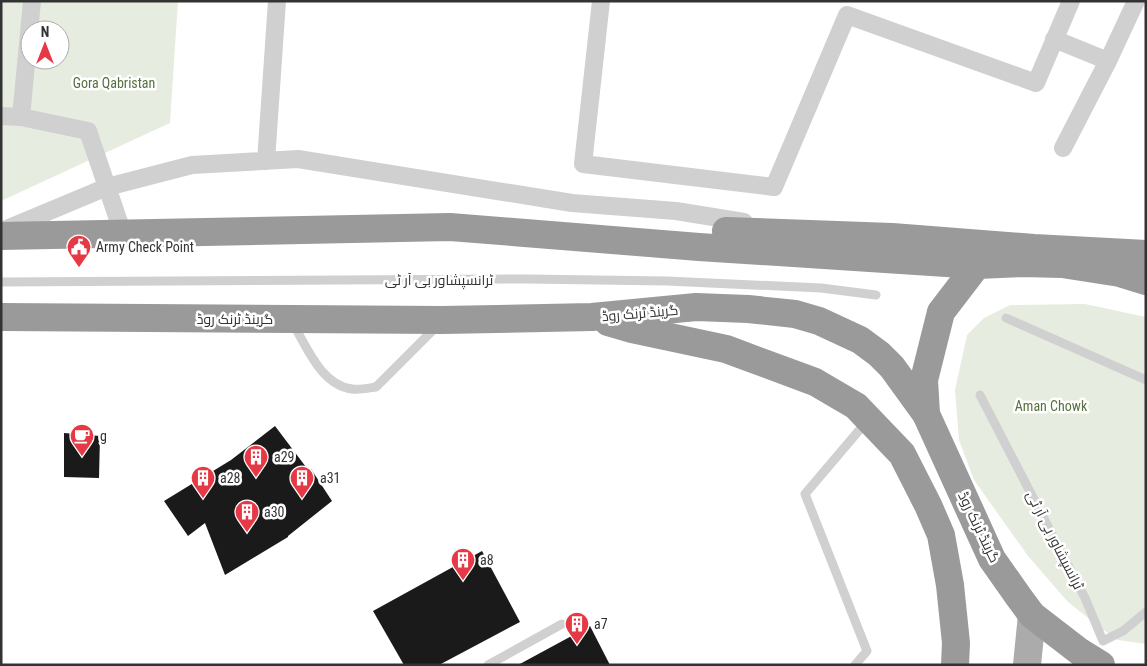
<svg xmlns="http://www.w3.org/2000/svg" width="1147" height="666" font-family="'Roboto Condensed',Cairo,sans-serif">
  <rect width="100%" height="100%" fill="#fff"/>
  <!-- green -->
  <path fill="#e6ecdf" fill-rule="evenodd" d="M1,1H178L170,123L1,201ZM30,30H60V60H30Z
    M1085,304L1146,317V644L1118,640L1102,629L1068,602L1028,556L974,480L959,440L955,390L967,335L984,318L1010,305Z"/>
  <!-- building -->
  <path fill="#1a1a1a" d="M275,426L309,471L311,469L332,501L288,536V537L225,575L205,523L188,536L164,501L231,460Z
    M64,433L100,436L99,478L64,477Z
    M482,551L520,622L439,665H404L373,611Z
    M590,626L610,665H518Z"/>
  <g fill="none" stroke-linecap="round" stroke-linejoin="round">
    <!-- lane -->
    <path stroke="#d0d0d0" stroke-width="9" d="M1,282L528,279L667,281L821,288L876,295
      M1006,318L1146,380
      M293,324C307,347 321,385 352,389C360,390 369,388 376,387L437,326
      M980,395L1085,598L1103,641L1123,631L1146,612
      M488,665L562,624
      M855,665L867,651L805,494L867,421"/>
    <!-- street -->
    <path stroke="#d0d0d0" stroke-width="18" d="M601,1L583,164L774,187L847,15L1036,83L1071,1
      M1054,39L1108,61
      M1,116L21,117L88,131L123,234
      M21,117L32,1
      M1063,148L1108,61L1136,1
      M266,161L277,1
      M2,231L107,187L192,165L298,159L572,203L676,211L744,222"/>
    <!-- primary -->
    <path stroke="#ababab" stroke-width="28" d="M1027,665L1032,615"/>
    <!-- highway -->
    <path stroke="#9a9a9a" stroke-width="28" d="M726,231L892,237L1034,248L1146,254
      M1,236L450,227L699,247L977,265L1023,263L1062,264L1120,273L1146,281
      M1,317L442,320L592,317L696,307L748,309L795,314L819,321L860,340L879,354L892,367L926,414
      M608,322L632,329L726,349L815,382L856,406L902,454L928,505L941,535L950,585L956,643L955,665"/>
    <!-- highway-bridge -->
    <path stroke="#9a9a9a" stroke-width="28" d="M977,265L941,312L924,380L926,414L992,559L1018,596L1032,615L1080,652L1101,665"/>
  </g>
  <!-- icons -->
  <defs>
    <symbol id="civic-pin" viewBox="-11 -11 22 30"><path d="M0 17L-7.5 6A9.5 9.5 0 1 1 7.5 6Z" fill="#e63946" stroke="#fff"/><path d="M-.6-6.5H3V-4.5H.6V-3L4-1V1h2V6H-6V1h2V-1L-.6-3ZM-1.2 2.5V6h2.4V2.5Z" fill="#fff"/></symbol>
    <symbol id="cafe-pin" viewBox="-11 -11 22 30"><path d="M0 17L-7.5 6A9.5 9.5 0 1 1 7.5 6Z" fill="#e63946" stroke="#fff"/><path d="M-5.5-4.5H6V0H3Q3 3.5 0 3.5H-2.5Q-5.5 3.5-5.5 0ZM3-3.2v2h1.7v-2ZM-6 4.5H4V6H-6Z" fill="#fff"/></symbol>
    <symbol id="building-pin" viewBox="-11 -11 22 30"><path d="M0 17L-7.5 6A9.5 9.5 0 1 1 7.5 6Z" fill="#e63946" stroke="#fff"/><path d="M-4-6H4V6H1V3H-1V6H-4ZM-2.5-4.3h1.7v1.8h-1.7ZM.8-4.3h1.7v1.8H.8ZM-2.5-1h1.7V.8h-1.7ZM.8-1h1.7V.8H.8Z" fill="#fff"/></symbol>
  </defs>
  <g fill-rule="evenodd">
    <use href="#civic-pin" x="65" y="233" width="28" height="38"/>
    <use href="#cafe-pin" x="68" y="422" width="28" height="38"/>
    <use href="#building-pin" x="242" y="443" width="28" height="38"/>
    <use href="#building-pin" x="189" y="464" width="28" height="38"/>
    <use href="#building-pin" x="288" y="464" width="28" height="38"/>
    <use href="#building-pin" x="233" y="498" width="28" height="38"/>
    <use href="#building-pin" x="449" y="546" width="28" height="38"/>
    <use href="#building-pin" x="563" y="610" width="28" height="38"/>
  </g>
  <g text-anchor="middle" stroke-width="5" stroke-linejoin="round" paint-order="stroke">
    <!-- park labels -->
    <g font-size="14" fill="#56703f" stroke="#fff">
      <text x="114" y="88">Gora Qabristan</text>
      <text x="1051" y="411">Aman Chowk</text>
    </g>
    <!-- poi labels -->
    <g font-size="14" fill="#333" stroke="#fff" text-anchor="start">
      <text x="96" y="252">Army Check Point</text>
      <text x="100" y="441">g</text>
      <text x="274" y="462">a29</text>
      <text x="220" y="483">a28</text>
      <text x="320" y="483">a31</text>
      <text x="264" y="517">a30</text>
      <text x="480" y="565">a8</text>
      <text x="594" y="629">a7</text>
    </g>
    <!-- street labels -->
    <g font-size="14" fill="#333" stroke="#fff">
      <text x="439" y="285">ٹرانسپشاور بی آر ٹی</text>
      <text transform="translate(640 313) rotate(-5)" y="5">گرینڈ ٹرنک روڈ</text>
      <text x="235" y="324">گرینڈ ٹرنک روڈ</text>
      <text transform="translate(979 527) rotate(64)" y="5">گرینڈ ٹرنک روڈ</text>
      <text transform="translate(1055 540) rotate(63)" y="5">ٹرانسپشاور بی آر ٹی</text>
    </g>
  </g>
  <!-- border -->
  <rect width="1147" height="666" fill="none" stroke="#333333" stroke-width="5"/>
  <!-- north arrow -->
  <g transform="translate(45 45)"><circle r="24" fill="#ffffff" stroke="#adadad"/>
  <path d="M0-4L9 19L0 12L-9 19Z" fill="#e63946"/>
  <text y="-8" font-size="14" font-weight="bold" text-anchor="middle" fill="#333333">N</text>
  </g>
</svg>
